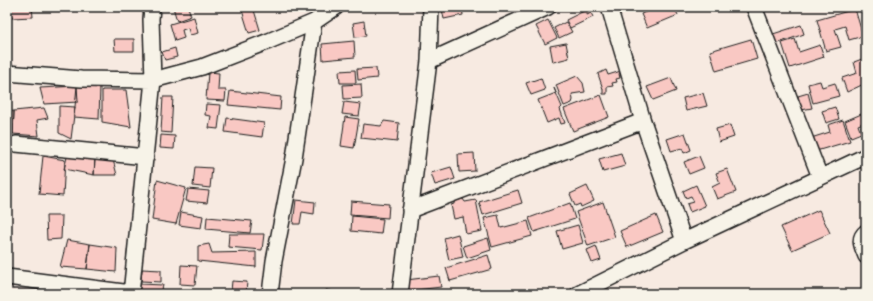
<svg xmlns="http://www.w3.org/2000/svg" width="873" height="301" font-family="'Playpen Sans',sans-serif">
  <rect width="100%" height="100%" fill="#f7eae1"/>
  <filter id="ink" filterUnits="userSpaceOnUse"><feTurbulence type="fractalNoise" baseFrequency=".025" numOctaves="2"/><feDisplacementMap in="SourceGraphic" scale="8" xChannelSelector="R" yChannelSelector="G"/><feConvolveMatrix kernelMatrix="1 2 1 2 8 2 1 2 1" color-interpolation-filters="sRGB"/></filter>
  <g filter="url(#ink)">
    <!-- building -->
    <path fill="#f9c8c3" stroke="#1c1c1c" d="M10,7H32L33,17L11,18Z
      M173,7H188L191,16L177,21Z
      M241,7H253L260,30L249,33Z
      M456,7H462L463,15L444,19L442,9Z
      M592,7L594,10L587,14V15L591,13L593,17L570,28L566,20Z
      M657,7H674L678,15L647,28L641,14Z
      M855,9L863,36L849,40L845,26L835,29L841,47L826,51L817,20Z
      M194,17L198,33L190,35L188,28L182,30L184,38L175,41L170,24Z
      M548,20L557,38L545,44L536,26Z
      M364,21L366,36L355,37L353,23Z
      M566,22L572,32L559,38L554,28Z
      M801,25L804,34L773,45L770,35Z
      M114,39H134V51H115Z
      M751,39L757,59L716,71L710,51Z
      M795,39L799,52L820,45L824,57L790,68L782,43Z
      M354,41L355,57L323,60L322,44Z
      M566,43L569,58L553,62L550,46Z
      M175,48L177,57L165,60L162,52Z
      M862,59L866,70V83L847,92L842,78L857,73L854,62Z
      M376,68L377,78L358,80L357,69Z
      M355,70L356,83H340L339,71Z
      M606,70L608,75L621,71L619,74L620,78L616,79L617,82L612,83L613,86L607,87V94H603V89L598,74Z
      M208,72L219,73L218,90H226L225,101L206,100Z
      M577,76L583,83L585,92L572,94L573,100L572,103L564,106L556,85Z
      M541,78L545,90L531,95L526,83Z
      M671,78L676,91L653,100L647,87Z
      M820,81L822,87L835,83L839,96L813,103L808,84Z
      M361,84L362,98L344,99L343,85Z
      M77,86L78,102L44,104L40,88Z
      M77,86L100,87L99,119L74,117Z
      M554,88L562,107L560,109L565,123L561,124L559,118L547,123L538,100L556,93Z
      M102,90H126L131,127L102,122Z
      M230,91L281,97L280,110L228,105Z
      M703,93L707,106L686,111L683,98Z
      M808,93L812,108L801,110L798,96Z
      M601,95L609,117L573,131L564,109Z
      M163,97H173L171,133L161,132Z
      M344,102L361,104L359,116L342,114Z
      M206,104L221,105L218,129L209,128L211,116L205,115Z
      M59,106L75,107L71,139L59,133Z
      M835,107L839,119L826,123L822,111Z
      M44,108L48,118L37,120L39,136L13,134L14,111Z
      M14,111L13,134L7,135V112Z
      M866,112V122L858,125L861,133L851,137L845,121Z
      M345,117L359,119L354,148L341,146Z
      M227,118L264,123L262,137L225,132Z
      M843,120L850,141L816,151L811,138L830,132L828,125Z
      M384,121L399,123L397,142L361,138L363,124L381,126Z
      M866,123V129L863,131L861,126Z
      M730,125L734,137L719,142L716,129Z
      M685,133L691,150L684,153L682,148L671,151L667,139Z
      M161,135L175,136L174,149L160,148Z
      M474,153L475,171L459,172L458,154Z
      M621,153L625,166L603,172L599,159Z
      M43,156L65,160L63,196L39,194Z
      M112,156L117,175H94L95,158Z
      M699,156L704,168L689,174L684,162Z
      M67,157L95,158L94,175L64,169Z
      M195,167L212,168L210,188L193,186Z
      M451,167L455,179L435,185L431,173Z
      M727,169L736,192L717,199L712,187L720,183L716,173Z
      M157,180L186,188L176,224L152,220Z
      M696,185L705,206L690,212L687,204L694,202L691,196L686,198L683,191Z
      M587,186L594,201L581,207L580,204L575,206L570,194Z
      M188,189L209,191L207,203L186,201Z
      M518,190L522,203L483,215L479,202Z
      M463,199L465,202L476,200L482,231L466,234L463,217L454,219L451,205L454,204V201Z
      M296,200L315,202L314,214L302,212L300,224H293Z
      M351,201L389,204L388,218L350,215Z
      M603,202L615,237L588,246L576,212Z
      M570,203L575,219L534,232L529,218Z
      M819,210L830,233L792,250L781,227Z
      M181,212L203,216L201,228L179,225Z
      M498,215L501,228L528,221L532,236L492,247L484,218Z
      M656,215L663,232L627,247L620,231Z
      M46,216H62L61,239L47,240Z
      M352,216L383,219L381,234L351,231Z
      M207,217L252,221L250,233L206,229Z
      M578,225L583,243L562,249L557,231Z
      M229,234H264L262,250L228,247Z
      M458,234L463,257L449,260L444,238Z
      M488,238L491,250L467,258L463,246Z
      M67,240L90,244L87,269L60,267Z
      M90,244L117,248L116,272L87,269Z
      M209,244L212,253L256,252V267L198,261V246Z
      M596,246L601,260L592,263L587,250Z
      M488,255L492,269L450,281L446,268Z
      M181,265L197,266L195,285L180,284Z
      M142,269L161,270V282L141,281Z
      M439,276L441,287L408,291L406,280Z
      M232,281L247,282L246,292L231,291Z
      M140,284L163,285L161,294H139Z
      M326,290L339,293V294H325Z"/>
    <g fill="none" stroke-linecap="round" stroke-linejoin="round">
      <defs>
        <path id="minor" d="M609,7L643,121L684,241
          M754,7L820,177
          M429,61L548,7
          M7,73L81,79L153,80L202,67L269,41L314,22L336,7
          M16,144L146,157
          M410,210L643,121
          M866,232C857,239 863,248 866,256
          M7,277L131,293
          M131,294L153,80L151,19L152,7
          M270,294L274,261L294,158L314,22
          M400,294L429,61L431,7
          M578,294L684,241L866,156"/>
      </defs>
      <!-- minor casing -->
      <use href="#minor" stroke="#1c1c1c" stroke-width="18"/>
      <!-- minor -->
      <use href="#minor" stroke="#f7f3e8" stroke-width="15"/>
    </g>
  </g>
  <!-- margin -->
  <rect width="873" height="301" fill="none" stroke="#f7f3e8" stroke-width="24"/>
  <rect x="12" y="12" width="849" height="277" fill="none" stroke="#1c1c1c" stroke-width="1.5" filter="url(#ink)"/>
</svg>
